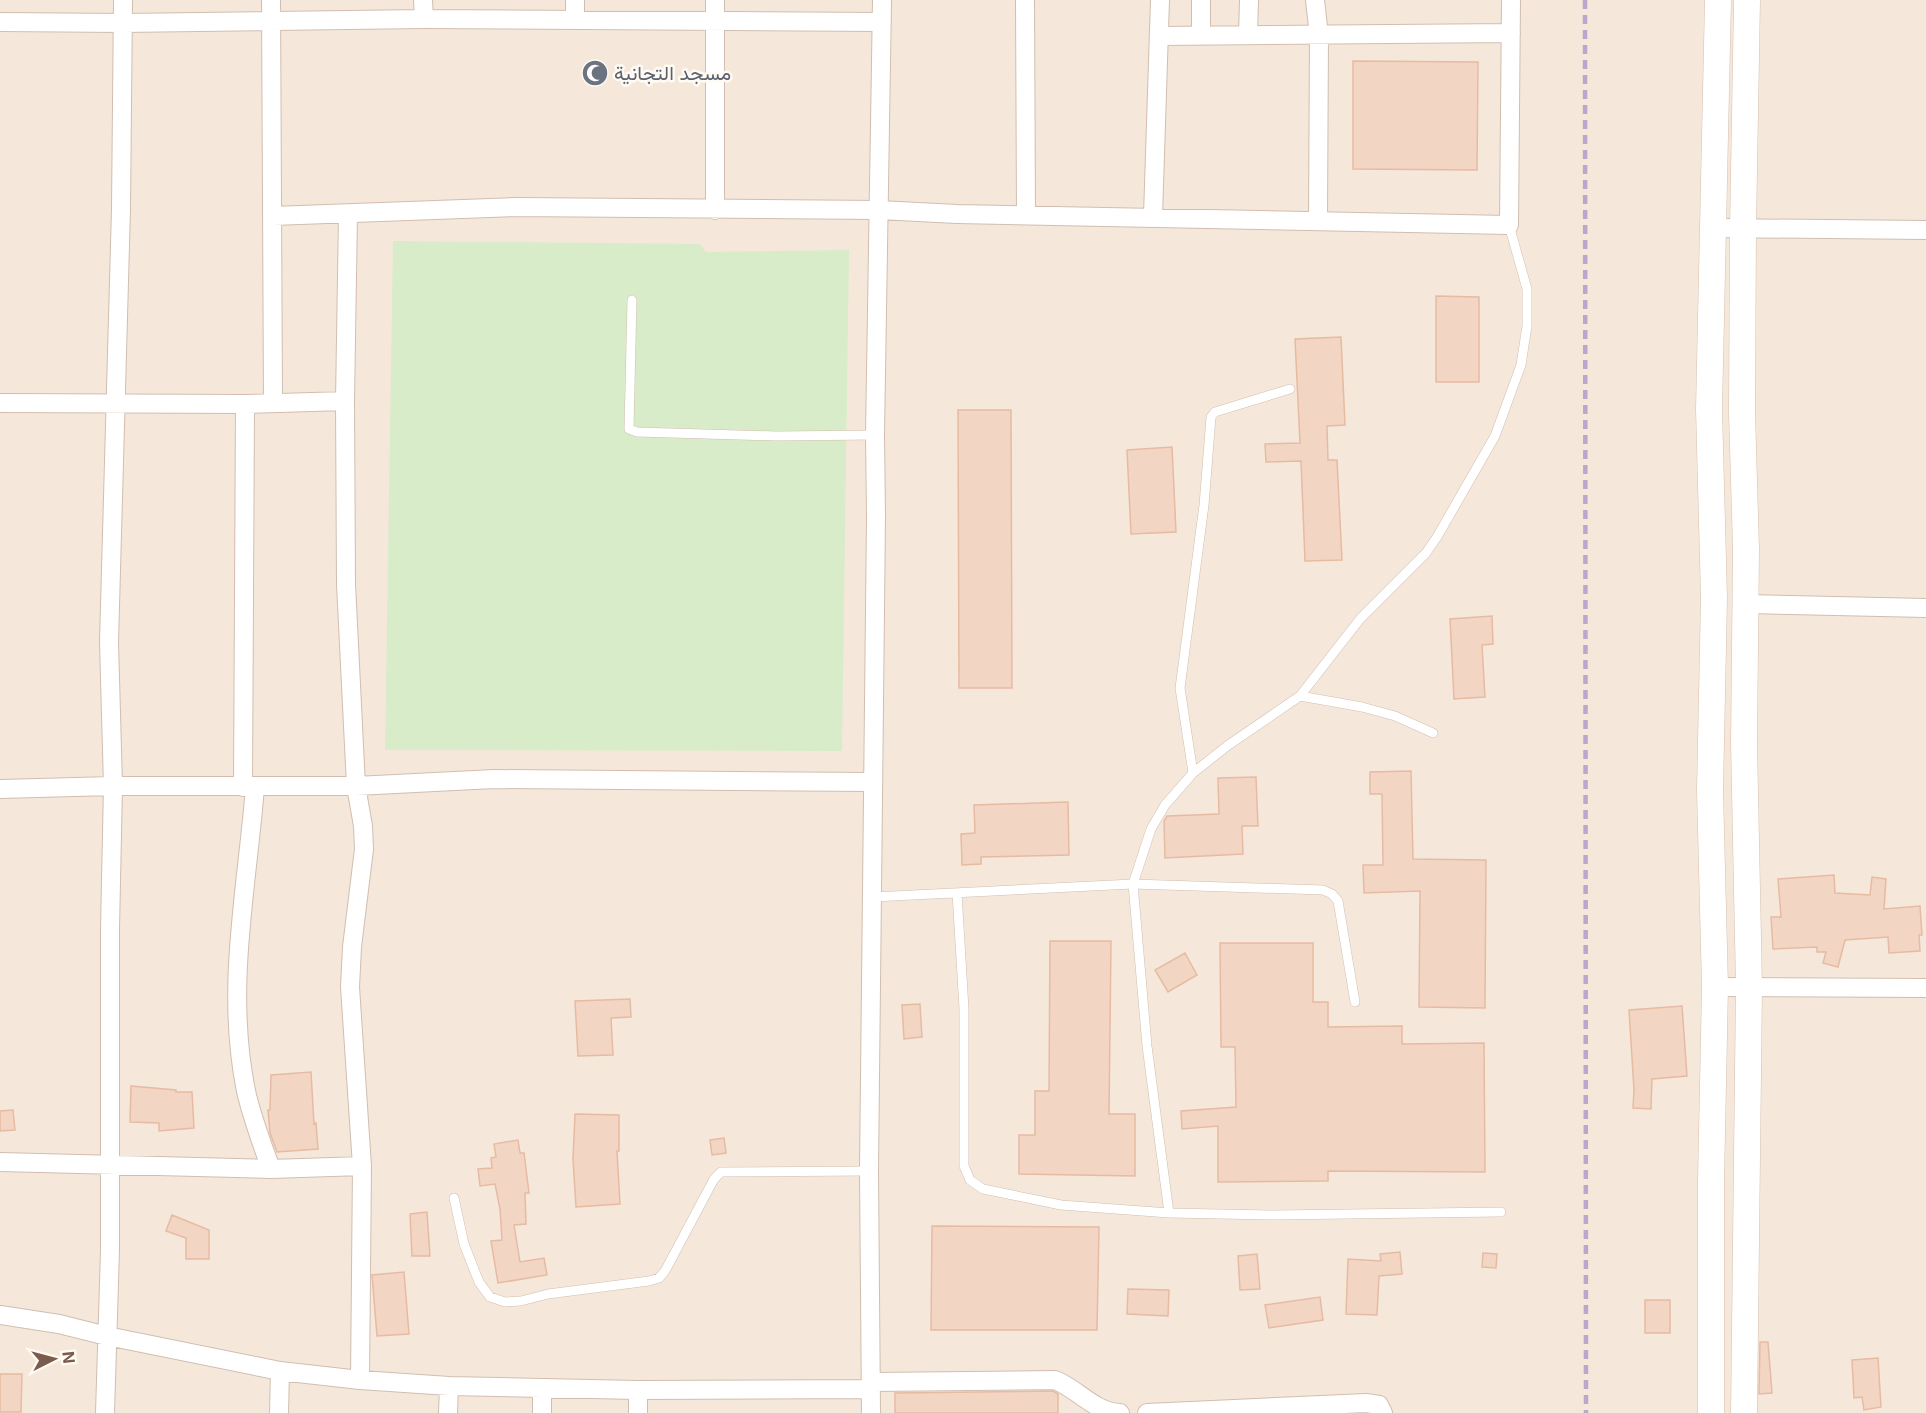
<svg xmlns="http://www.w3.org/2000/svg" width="1926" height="1413" font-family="Inter,Vazirmatn,sans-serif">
  <rect width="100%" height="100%" fill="#fdf6ec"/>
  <!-- residential -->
  <path fill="#f5e8da" d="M0,0H1926V1413H0Z"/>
  <!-- green -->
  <path fill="#d8ecc9" d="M393,241L700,244L706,252L849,250L842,751L385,750Z"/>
  <!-- building -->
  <path fill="#f3d5c3" stroke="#e6bba3" stroke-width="1.5" d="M1353,61L1478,62L1477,170L1353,169Z
    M1436,296L1479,297V382H1436Z
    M1341,337L1345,425L1327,426L1328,460H1337L1342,560L1305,561L1301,461L1266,462L1265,444L1300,443L1295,339Z
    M958,410H1011L1012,688H959Z
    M1172,447L1176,532L1131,534L1127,450Z
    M1492,616L1493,644L1482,645L1485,697L1454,699L1450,619Z
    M1411,771L1413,859L1486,860L1485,1008L1419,1007L1420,891L1364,893L1363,865H1383L1382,794H1370V772Z
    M1256,777L1258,826H1242L1243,854L1165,858L1164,821L1167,816L1219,814L1218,778Z
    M1068,802L1069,855L981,857V864L962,865L961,834L975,833L974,805Z
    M1834,875L1835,893L1870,895L1872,877L1886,879L1884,909L1920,906L1922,935H1919L1920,951L1889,953L1888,937L1845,940L1838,967L1823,963L1826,952H1817V947L1773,949L1771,917H1781L1778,879Z
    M1050,941H1111L1109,1114H1135V1176L1019,1174V1135H1035V1091H1049Z
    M1220,943H1313V1002H1328V1027L1402,1026V1044L1484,1043L1485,1172L1328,1171V1181L1218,1182V1126L1182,1129L1181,1111L1236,1107L1235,1047H1221Z
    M1185,953L1197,975L1168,992L1155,970Z
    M630,999L631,1017L611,1018L613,1055L578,1056L575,1001Z
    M920,1004L922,1037L904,1039L902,1005Z
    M1682,1006L1687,1076L1652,1079L1651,1109L1633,1108L1634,1090L1629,1010Z
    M311,1072L314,1124L316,1123L318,1149L277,1152L270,1133L268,1110H270L271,1075Z
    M131,1086L176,1090V1092H192L194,1128L159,1131V1123L130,1122Z
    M13,1110L15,1130L0,1131V1111Z
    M575,1114L619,1115V1151H617L620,1204L576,1207L573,1159Z
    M724,1138L726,1153L712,1155L710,1140Z
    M518,1140L520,1153H524L529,1193H525L526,1224L514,1225L520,1262L544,1258L547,1275L498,1283L491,1241L502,1240L500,1209L495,1184L480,1186L478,1169L492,1168L491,1158L496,1157L494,1144Z
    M427,1212L430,1256H412L410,1214Z
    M172,1215L209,1230V1259H186V1238L166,1231Z
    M932,1226L1099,1227L1097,1330H931Z
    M1400,1252L1402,1274L1379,1276L1377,1315L1346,1314L1348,1259L1381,1261L1380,1254Z
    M1483,1253L1497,1254L1496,1268L1482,1267Z
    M1257,1254L1260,1289L1240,1290L1238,1256Z
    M404,1272L409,1334L377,1336L372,1275Z
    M1128,1289L1169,1290L1168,1316L1127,1314Z
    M1320,1297L1323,1320L1269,1328L1265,1305Z
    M1645,1300H1670V1333H1645Z
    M1760,1342H1768L1772,1393L1759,1394Z
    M1878,1358L1881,1407L1864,1410L1862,1397L1854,1398L1852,1360Z
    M0,1374H22L21,1412H0Z
    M1053,1391L1058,1394V1413H895V1393Z"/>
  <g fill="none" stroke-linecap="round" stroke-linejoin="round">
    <defs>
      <path id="lane" d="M632,300L629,429L637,432L776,436L875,435
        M1300,696L1362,707L1395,716L1433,733
        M1193,773L1180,688L1204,505L1211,417L1215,412L1290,389
        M957,893L964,1009V1166L970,1180L983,1189L1061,1205L1169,1213L1273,1215L1501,1212
        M873,897L1133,884L1323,890L1332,894L1338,901L1355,1002
        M454,1198L464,1244L479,1282L490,1297L505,1302L521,1301L548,1294L649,1281L659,1278L665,1271L714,1179L721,1172L869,1171
        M1169,1213L1147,1046L1133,884L1151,829L1165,805L1193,773L1227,746L1300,696L1360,619L1426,553L1437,537L1495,436L1521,365L1527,326V289L1509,225"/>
      <path id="street" d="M271,0L273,403
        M423,0L424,19
        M575,0V20
        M1025,0L1026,215
        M1315,0L1319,35L1318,220
        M0,22L123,23L424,19L882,22
        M1201,29V0
        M1248,35L1249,0
        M1159,36L1511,33
        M715,210V0
        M348,214L345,401L346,584L356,786L363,826L364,849L352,947L350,987L362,1166L360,1380
        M273,216L515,207L879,210L957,214L1509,225L1511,0
        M1153,216L1160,0
        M1712,228L1926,230
        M0,403L245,404L345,401
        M1746,604L1926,608
        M243,787L245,404
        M255,787C247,889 225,988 246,1091C252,1118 262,1144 271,1169
        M0,789L113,786H356L494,779L872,782
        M1715,987L1926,988
        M0,1162L271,1169L362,1166
        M0,1315L59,1324L107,1336L280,1371L360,1380L449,1386L638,1390L871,1389
        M871,1382L1055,1380C1078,1389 1094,1412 1120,1413
        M105,1413L110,1250V929L113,786L109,642L121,209L123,0
        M279,1413L280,1371
        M448,1413L449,1386
        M542,1413V1388
        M638,1413V1390
        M871,1413L869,1171L876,516L875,435L882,0
        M1147,1413L1366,1403L1379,1405L1383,1413"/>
      <path id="secondary" d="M1711,1413V1181L1715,987L1710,790L1714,598L1709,409L1718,0
        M1744,1413L1749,987L1744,743L1746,549L1742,413L1743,228L1747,0"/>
    </defs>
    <!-- lane casing -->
    <use href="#lane" stroke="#d1beb0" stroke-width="10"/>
    <!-- street casing -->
    <use href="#street" stroke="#d1beb0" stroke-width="20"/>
    <!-- secondary casing -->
    <use href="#secondary" stroke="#d6c0b0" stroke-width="27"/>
    <!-- lane -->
    <use href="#lane" stroke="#fff" stroke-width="9"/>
    <!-- street -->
    <use href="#street" stroke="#fff" stroke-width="18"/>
    <!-- secondary -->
    <use href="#secondary" stroke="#fff" stroke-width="26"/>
    <!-- rail -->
    <path stroke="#b9a8c9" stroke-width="4.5" stroke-dasharray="9 6" stroke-linecap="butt" d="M1585,0L1586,1413"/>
  </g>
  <!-- icons -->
  <defs>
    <symbol id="mosque-disc" viewBox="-11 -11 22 22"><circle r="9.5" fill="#6b7280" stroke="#fffaf3"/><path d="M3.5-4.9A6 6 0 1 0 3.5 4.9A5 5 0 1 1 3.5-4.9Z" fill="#fff"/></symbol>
  </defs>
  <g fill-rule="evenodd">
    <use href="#mosque-disc" x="580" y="58" width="30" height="30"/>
  </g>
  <g text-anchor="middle" stroke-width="5" stroke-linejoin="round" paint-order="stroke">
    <!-- worship labels -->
    <g font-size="20" fill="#5b616d" stroke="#fffaf3" text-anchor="start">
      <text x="614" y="80">مسجد التجانية</text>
    </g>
  </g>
  <!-- north arrow -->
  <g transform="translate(54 1359) rotate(84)" stroke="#fffaf3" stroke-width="4.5" paint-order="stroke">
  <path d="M0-4.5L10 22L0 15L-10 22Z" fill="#7a5c4d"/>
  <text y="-9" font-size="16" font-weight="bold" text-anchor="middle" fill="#7a5c4d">N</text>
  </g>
</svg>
